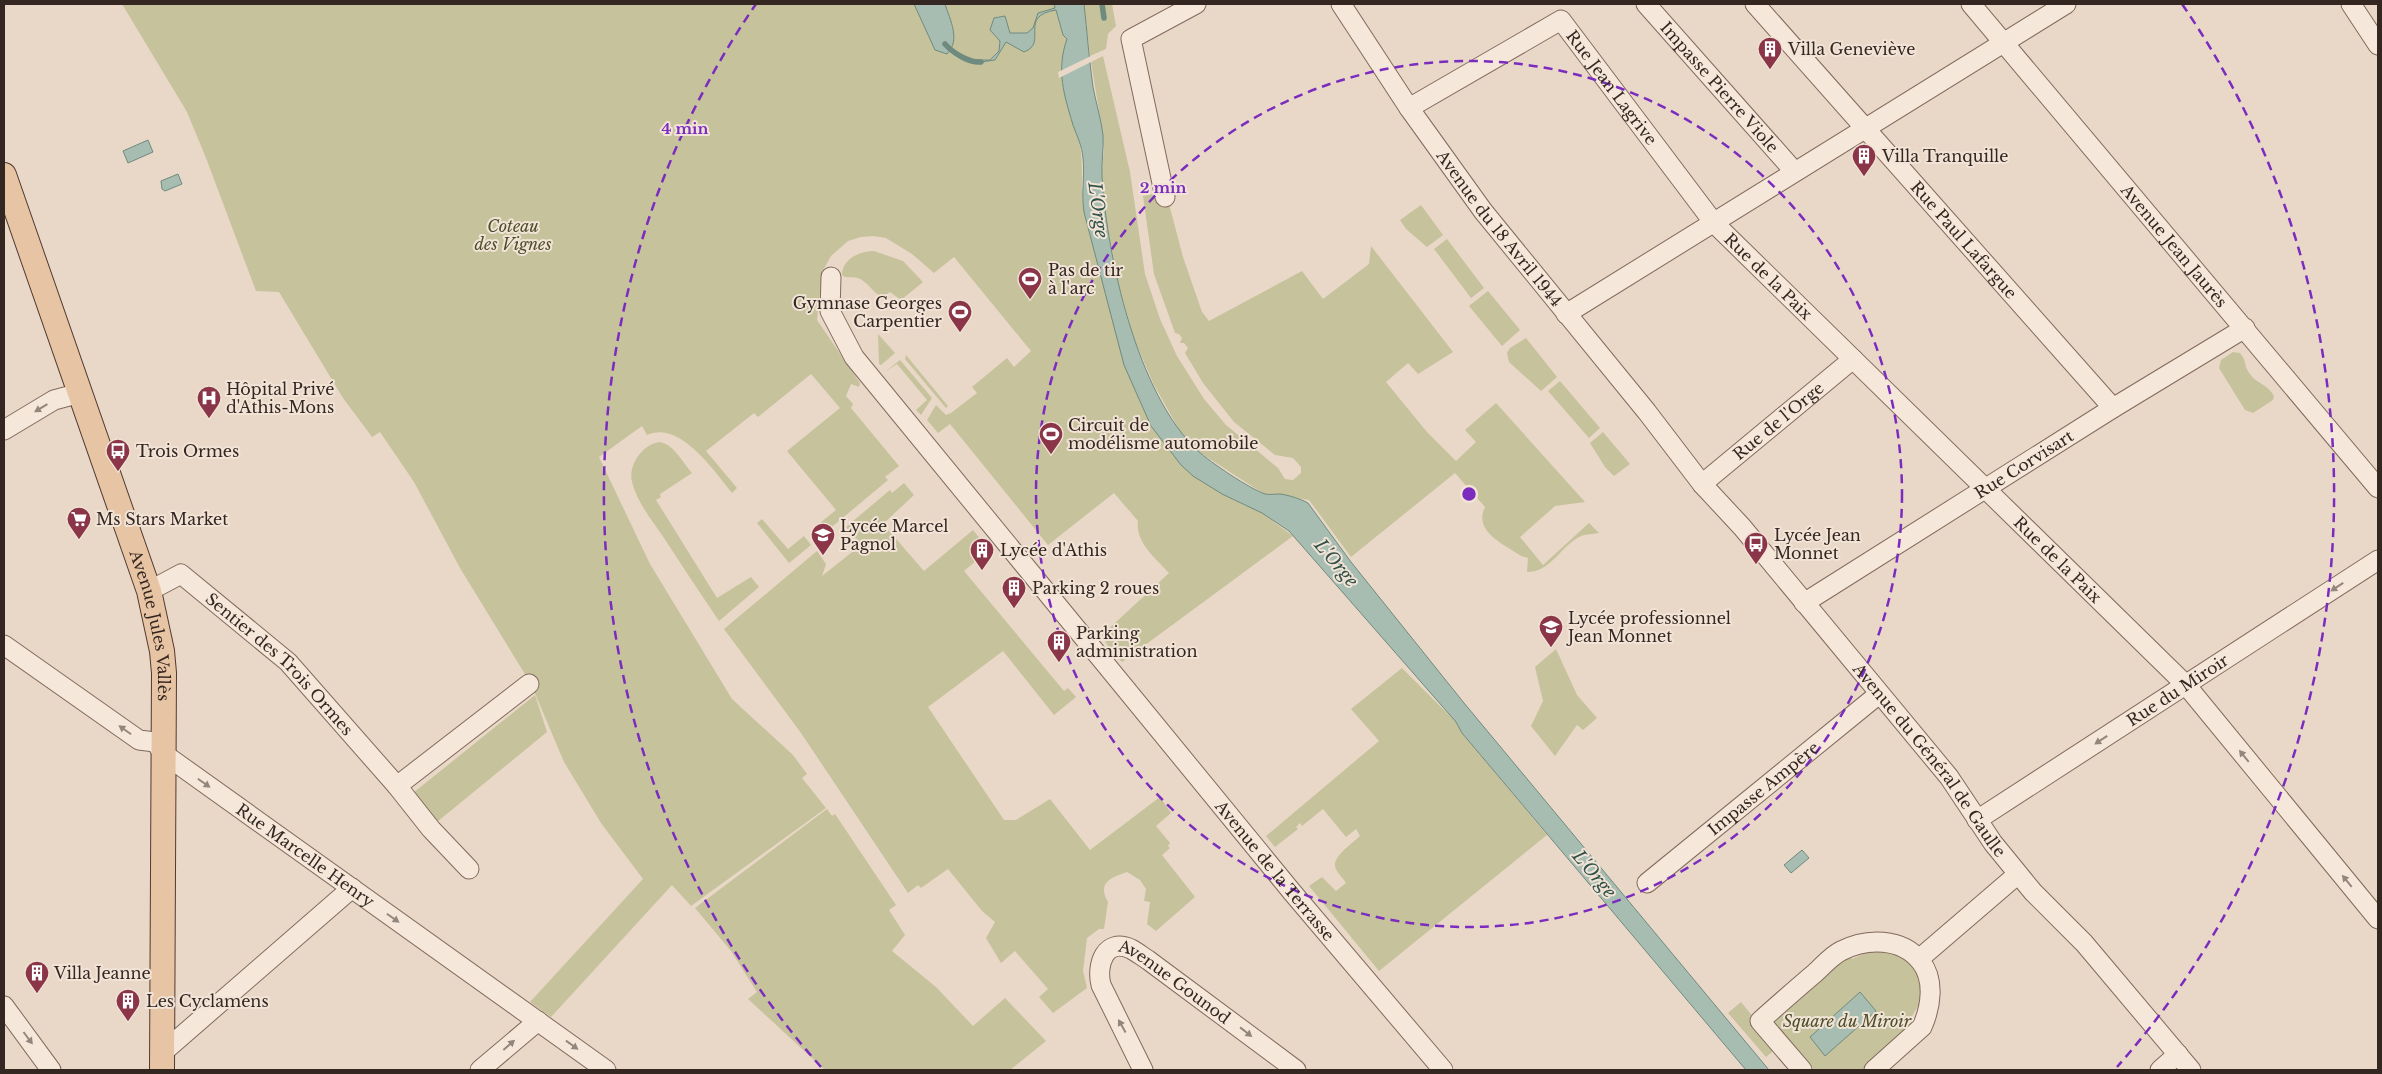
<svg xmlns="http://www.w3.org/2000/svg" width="2382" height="1074" font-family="'Libre Baskerville',serif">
  <rect width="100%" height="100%" fill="#e9d8c7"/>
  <!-- green -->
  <path fill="#c6c29c" d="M122,4H1054L1063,35L1067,39L1074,127C1087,155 1079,182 1084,212L1181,465L1222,494L1262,513L1293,536L1122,662L1110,650L1102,635L1169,573C1156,559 1135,542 1138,521L1114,493L1048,545L950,424L938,433L927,420L936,405L946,415L951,413L977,393L972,387L1007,358L1014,367L1031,351L954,257L934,273L912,254L886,238L873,236L861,237L848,241L831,256L822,272L817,320L860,383L859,387L851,384L846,396L853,404L851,408L899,466L885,477L888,480L827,531L820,523L836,510L787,451L840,408L811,374L758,417L754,413L706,451L737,488L732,493C714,471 680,420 647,435L642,426L599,457L650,564L732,699L793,755L807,774L802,778L826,808L691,906L672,885L551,1017L530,1002L643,879L601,823L564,762L531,684L460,568L414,482L380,432L372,437L343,398L279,292L256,291L206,158L187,112Z
    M1084,4H1112L1116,26L1108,34L1106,49L1090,56Z
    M1103,56L1130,172L1145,274L1160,319L1177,356L1204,399L1226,425L1278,468L1285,479L1293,480L1301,473V467L1293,458L1275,455L1234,422L1203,383L1185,353L1188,348L1184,343H1180L1182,338L1179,334L1175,333L1154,274L1143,196L1158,193L1168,200L1183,257L1202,312L1209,321L1302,271L1323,299L1369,264L1371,246L1453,352L1418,374L1408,363L1386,382L1427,432L1456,461L1476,442L1465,430L1496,403L1585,502L1555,506L1520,537L1543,565L1589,523L1599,533C1593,534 1584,534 1579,537C1560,547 1551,572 1527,572L1528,558L1521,556C1504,544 1473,532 1485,507L1455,473L1351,557L1309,500L1264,494L1199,452L1181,433L1154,385L1134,339L1119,286L1106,221L1101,174L1104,151L1103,135L1091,62Z
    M1421,205L1443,235L1427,247L1406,229L1400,220Z
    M1447,239L1484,288L1471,298L1434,249Z
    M874,251L903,261L923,282L901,300L890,292L887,294L889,298C872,296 872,284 858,278C852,276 847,279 842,275C842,259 860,251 874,251Z
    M1488,291L1520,330L1502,346L1469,306Z
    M878,334L895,353L881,365L879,364Z
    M1526,338L1557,377L1541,391L1509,362L1507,353L1510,348Z
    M2233,352L2240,353C2247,362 2244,365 2248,371C2255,384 2267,383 2274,396L2273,400L2253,413L2245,410L2219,368L2221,360Z
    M906,355L948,406L946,408L905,359Z
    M900,360L932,398L921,415L916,410L927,400L897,364L885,372Z
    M1560,381L1600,428L1589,438L1548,391Z
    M1603,432L1630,464L1614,476L1605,467L1590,443Z
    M659,442C673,443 683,463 692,473L660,494L661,497L656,500L717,598L751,577L759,587L719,621C700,593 681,564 662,535C651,519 637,502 632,482C628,465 642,445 659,442Z
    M904,483L914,495L883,524L924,571L973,530L989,550L964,571L1064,691L1068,688L1076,697L1054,715L1003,651L928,707L1004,820H1016L1050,799L1090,850L1160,797L1171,813L1156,826L1170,843L1168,846L1170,848L1162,855L1195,897L1156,931L1147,924L1150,902L1144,901L1146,889L1140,880L1127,872C1110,878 1097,883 1108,902L1104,929H1099L1087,938L1083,971L1087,988L1053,1013L1039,997L1048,989L1015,951L1001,963L986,938L995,922L982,911L948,869L921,888L918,885L908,893L801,733L724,629L817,551L826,564L822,576L861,545L846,527L890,490L892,493Z
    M762,519L788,549L804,536L811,545L789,563L757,523Z
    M1556,649L1577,695L1597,718L1583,730L1577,725L1555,756L1531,726L1543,701L1535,667Z
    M1402,668L1456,722L1462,733L1547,835L1379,971L1309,886L1322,877L1336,891L1346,883C1343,878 1336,872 1335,866C1334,855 1353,843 1360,836L1356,829L1346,837L1323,809L1302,826L1300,823L1296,827L1298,829L1275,847L1266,836L1379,741L1351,709Z
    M535,695L547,732L437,822L413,793Z
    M827,809L832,816L835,814L896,905L889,910L905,935L892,951L936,987L973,1026L1005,998L1046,1041L1010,1070H825L748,999L757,992L731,951L695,908Z
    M1872,950L1901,954L1917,971L1922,984L1920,1003L1908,1023L1914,1028L1866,1070H1808L1775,1028V1020L1847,953L1852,959Z
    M1741,1002L1778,1047L1766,1057L1728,1013Z"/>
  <!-- water -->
  <path fill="#a8bdb2" stroke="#6f8a7e" d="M914,4H945C950,20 961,40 947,54L935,50Z
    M1054,4H1084C1087,31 1089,59 1093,87C1096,103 1101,119 1103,135C1104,149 1101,163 1102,177C1107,257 1137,394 1198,451C1210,462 1250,489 1265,494C1270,495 1275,494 1280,494C1288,495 1301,499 1308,503L1351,562L1464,703L1769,1070H1746L1462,733L1456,722L1289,531L1262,513L1222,494L1193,476L1181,465L1151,426L1124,365L1084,212C1081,193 1085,176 1083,158C1082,146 1077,136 1073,125C1064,95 1056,70 1067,39L1063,35L1056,10C1017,16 1049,43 1024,52L1006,42L995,60L974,63L976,60H990L999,51L1000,41L990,30L994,18L1005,16L1010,33H1027L1033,28L1038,13L1055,8Z
    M148,140L153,152L128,163L123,151Z
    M178,174L182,184L165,191L162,189L161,181Z
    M1802,850L1809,858L1791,873L1784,865Z
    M1860,992L1876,1011L1825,1056L1810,1037Z"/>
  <!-- pier -->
  <path fill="#e9d8c7" d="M1093,55V61L1059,78L1058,72Z"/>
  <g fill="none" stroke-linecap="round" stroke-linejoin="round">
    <!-- stream -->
    <path stroke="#6f8a7e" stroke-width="5.5" d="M1102,4L1104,18
      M945,44C953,53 969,63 981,62"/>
    <defs>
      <g id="minor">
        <path id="s1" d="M1341,4L1409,108L1483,211L1647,412L1702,484L1742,527L1949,777L1993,843L2033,892L2084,943L2191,1070"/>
        <path id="s2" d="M1646,4L1794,171"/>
        <path id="s3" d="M1755,4L2113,408"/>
        <path id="s4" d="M1971,4L2378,488"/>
        <path d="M2351,4L2378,45"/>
        <path id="s5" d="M1409,108L1561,20L1714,223L2186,685L2378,919"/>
        <path d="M1165,197L1131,39L1196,4"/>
        <path id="s6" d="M831,277L830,311L854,357L1292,892L1443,1070"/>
        <path d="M1566,314L2066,4"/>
        <path d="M4,430L54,400L80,393"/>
        <path id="s7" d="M1702,484L1853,359"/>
        <path id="s8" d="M149,591L181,574L288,662L397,786L431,829L469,869"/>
        <path id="s9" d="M1804,603L2113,408L2245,328"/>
        <path id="s10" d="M4,645L139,740L155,742L164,754L606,1070"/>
        <path d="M397,786L529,684"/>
        <path id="s11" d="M1977,820L2378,560"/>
        <path id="s12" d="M1647,883L1879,694"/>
        <path d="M1919,959L2018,874"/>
        <path d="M4,1006L51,1070"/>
        <path d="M162,1053L352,888"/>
        <path d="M480,1070L538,1021"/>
        <path id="s13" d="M1143,1070L1101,985C1096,965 1105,937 1131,949C1137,952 1143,957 1148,960L1296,1070"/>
        <path d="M1802,1070L1760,1021C1778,1005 1796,989 1815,973C1823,966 1831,956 1841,951C1866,938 1902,937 1921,962C1935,980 1931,1007 1922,1027L1874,1070"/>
        <path d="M2160,1070L2178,1054"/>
      </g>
      <g id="major">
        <path id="s14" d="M4,175L149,591L162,651L164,673L162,1070"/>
      </g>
    </defs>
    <!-- minor casing -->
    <use href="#minor" stroke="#826a5e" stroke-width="21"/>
    <!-- major casing -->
    <use href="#major" stroke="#513a32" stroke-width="26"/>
    <!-- minor -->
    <use href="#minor" stroke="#f5e7d9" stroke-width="19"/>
    <!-- major -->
    <use href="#major" stroke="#e7c4a3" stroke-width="24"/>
  </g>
  <!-- one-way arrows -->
  <defs><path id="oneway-solid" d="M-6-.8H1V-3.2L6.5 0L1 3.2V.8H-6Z" transform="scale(1.25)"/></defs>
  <g fill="#94867c">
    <use href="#oneway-solid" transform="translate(41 408) rotate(149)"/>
    <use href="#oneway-solid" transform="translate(2337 587) rotate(147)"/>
    <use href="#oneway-solid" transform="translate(125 730) rotate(-145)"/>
    <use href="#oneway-solid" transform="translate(2101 740) rotate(147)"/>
    <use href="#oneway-solid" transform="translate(2244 756) rotate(-129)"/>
    <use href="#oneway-solid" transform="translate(204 783) rotate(35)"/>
    <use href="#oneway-solid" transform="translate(2347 881) rotate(-129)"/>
    <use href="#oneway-solid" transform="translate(393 918) rotate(35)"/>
    <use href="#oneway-solid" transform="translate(1122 1026) rotate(-119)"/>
    <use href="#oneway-solid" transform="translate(1246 1032) rotate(38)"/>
    <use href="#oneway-solid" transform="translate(28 1038) rotate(53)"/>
    <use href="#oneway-solid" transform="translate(509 1045) rotate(-41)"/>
    <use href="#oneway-solid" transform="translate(572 1045) rotate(36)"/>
  </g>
  <!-- distance rings -->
  <g fill="none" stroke="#7b2cbf" stroke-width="2.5" stroke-dasharray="9 6">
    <circle cx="1469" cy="494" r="433"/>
    <path d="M821 1067A865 865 0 0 1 756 4M2182 4A865 865 0 0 1 2117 1067"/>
  </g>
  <!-- icons -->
  <defs>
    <symbol id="building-pin" viewBox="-11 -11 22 30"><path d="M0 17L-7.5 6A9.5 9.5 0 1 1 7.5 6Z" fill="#8a3648" stroke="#f1e3d6"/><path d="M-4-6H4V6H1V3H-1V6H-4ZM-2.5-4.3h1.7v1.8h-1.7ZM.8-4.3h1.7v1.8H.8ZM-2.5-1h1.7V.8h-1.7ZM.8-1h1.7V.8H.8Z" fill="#fff"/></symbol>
    <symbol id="stadium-pin" viewBox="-11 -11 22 30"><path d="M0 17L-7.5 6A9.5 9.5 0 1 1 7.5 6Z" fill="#8a3648" stroke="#f1e3d6"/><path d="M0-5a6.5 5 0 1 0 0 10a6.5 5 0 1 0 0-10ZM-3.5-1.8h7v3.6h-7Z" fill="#fff"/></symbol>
    <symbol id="hospital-pin" viewBox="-11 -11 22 30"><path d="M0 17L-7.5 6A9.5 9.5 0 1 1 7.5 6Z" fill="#8a3648" stroke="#f1e3d6"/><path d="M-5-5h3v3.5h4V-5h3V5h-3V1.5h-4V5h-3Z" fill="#fff"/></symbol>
    <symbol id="bus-pin" viewBox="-11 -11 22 30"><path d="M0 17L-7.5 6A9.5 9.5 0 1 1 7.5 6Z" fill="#8a3648" stroke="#f1e3d6"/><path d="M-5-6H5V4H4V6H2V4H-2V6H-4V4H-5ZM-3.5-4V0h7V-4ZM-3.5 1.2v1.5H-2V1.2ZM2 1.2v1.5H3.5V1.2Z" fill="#fff"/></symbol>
    <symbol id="supermarket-pin" viewBox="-11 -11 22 30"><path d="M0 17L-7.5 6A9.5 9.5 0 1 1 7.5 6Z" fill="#8a3648" stroke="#f1e3d6"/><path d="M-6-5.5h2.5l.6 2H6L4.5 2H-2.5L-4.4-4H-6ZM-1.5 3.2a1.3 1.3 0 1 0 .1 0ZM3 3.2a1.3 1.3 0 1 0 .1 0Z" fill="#fff"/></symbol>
    <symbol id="school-pin" viewBox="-11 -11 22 30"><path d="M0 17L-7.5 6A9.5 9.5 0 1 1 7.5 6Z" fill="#8a3648" stroke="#f1e3d6"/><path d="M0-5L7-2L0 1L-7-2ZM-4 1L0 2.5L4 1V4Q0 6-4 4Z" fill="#fff"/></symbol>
  </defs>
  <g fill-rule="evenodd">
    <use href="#building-pin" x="1756" y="35" width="28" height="38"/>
    <use href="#building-pin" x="1850" y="142" width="28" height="38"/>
    <use href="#stadium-pin" x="1016" y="265" width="28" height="38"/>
    <use href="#stadium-pin" x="946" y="298" width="28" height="38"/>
    <use href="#hospital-pin" x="195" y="384" width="28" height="38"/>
    <use href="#stadium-pin" x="1037" y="420" width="28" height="38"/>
    <use href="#bus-pin" x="104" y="437" width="28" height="38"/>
    <use href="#supermarket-pin" x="65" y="505" width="28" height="38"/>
    <use href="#school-pin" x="809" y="521" width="28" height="38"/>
    <use href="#bus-pin" x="1742" y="530" width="28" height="38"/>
    <use href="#building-pin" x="968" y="536" width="28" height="38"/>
    <use href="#building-pin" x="1000" y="574" width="28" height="38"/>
    <use href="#school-pin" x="1537" y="613" width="28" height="38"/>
    <use href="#building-pin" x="1045" y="628" width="28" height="38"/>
    <use href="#building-pin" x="23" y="959" width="28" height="38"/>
    <use href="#building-pin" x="114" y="987" width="28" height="38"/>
  </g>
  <g text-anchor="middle" stroke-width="4" stroke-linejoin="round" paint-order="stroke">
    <!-- poi labels -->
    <g font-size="16" fill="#342620" stroke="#f1e3d6" text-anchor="start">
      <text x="1788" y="55">Villa Geneviève</text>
      <text x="1882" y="162">Villa Tranquille</text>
      <text x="1048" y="276">Pas de tir<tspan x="1048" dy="18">à l'arc</tspan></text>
      <text x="942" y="309" text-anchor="end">Gymnase Georges<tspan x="942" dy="18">Carpentier</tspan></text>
      <text x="226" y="395">Hôpital Privé<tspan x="226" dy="18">d'Athis-Mons</tspan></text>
      <text x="1068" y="431">Circuit de<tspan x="1068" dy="18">modélisme automobile</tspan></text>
      <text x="136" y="457">Trois Ormes</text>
      <text x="96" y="525">Ms Stars Market</text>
      <text x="840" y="532">Lycée Marcel<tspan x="840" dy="18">Pagnol</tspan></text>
      <text x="1774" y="541">Lycée Jean<tspan x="1774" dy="18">Monnet</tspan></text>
      <text x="1000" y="556">Lycée d'Athis</text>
      <text x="1032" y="594">Parking 2 roues</text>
      <text x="1568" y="624">Lycée professionnel<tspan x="1568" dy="18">Jean Monnet</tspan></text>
      <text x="1076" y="639">Parking<tspan x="1076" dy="18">administration</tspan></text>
      <text x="54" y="979">Villa Jeanne</text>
      <text x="146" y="1007">Les Cyclamens</text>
    </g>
    <!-- street labels -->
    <g font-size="16" fill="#342620" stroke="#f1e3d6">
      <text dy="6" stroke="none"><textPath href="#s5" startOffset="260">Rue Jean Lagrive</textPath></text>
      <text dy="6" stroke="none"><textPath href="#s2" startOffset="111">Impasse Pierre Viole</textPath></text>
      <text dy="6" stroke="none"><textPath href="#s1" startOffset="275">Avenue du 18 Avril 1944</textPath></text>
      <text dy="6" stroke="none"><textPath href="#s3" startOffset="315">Rue Paul Lafargue</textPath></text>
      <text dy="6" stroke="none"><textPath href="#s4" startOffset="316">Avenue Jean Jaurès</textPath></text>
      <text dy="6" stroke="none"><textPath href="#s5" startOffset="506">Rue de la Paix</textPath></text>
      <text dy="6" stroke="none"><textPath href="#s7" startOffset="99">Rue de l'Orge</textPath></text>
      <text dy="6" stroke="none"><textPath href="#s9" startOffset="260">Rue Corvisart</textPath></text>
      <text dy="6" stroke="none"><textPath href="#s5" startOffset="911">Rue de la Paix</textPath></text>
      <text dy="6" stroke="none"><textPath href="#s14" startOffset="475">Avenue Jules Vallès</textPath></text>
      <text dy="6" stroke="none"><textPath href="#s8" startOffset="170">Sentier des Trois Ormes</textPath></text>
      <text dy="6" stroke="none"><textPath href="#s11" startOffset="239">Rue du Miroir</textPath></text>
      <text dy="6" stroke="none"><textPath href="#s1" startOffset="959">Avenue du Général de Gaulle</textPath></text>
      <text dy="6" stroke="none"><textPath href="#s12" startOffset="150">Impasse Ampère</textPath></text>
      <text dy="6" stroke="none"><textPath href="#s10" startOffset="370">Rue Marcelle Henry</textPath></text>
      <text dy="6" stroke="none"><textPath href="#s6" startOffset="750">Avenue de la Terrasse</textPath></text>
      <text dy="6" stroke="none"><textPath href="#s13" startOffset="210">Avenue Gounod</textPath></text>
    </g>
    <!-- park labels -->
    <g font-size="16" font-style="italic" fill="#4d4e29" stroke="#f1e3d6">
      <text x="513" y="232">Coteau<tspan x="513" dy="18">des Vignes</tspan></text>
      <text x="1847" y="1027">Square du Miroir</text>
    </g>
    <!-- water labels -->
    <g font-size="18" font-style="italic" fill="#315249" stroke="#f1e3d6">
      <text transform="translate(1098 210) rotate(82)" y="6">L'Orge</text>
      <text transform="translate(1336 563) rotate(50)" y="6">L'Orge</text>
      <text transform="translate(1594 874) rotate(50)" y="6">L'Orge</text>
    </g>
  </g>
  <circle cx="1469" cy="494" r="8" fill="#7b2cbf" stroke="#f1e3d6" stroke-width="2.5"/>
  <g font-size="15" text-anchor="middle" font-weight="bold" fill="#7b2cbf" stroke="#f1e3d6" stroke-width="4" stroke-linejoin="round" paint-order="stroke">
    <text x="685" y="134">4 min</text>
    <text x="1163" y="193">2 min</text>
  </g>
  <!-- border -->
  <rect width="2382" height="1074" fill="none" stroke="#342620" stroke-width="10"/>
</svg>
